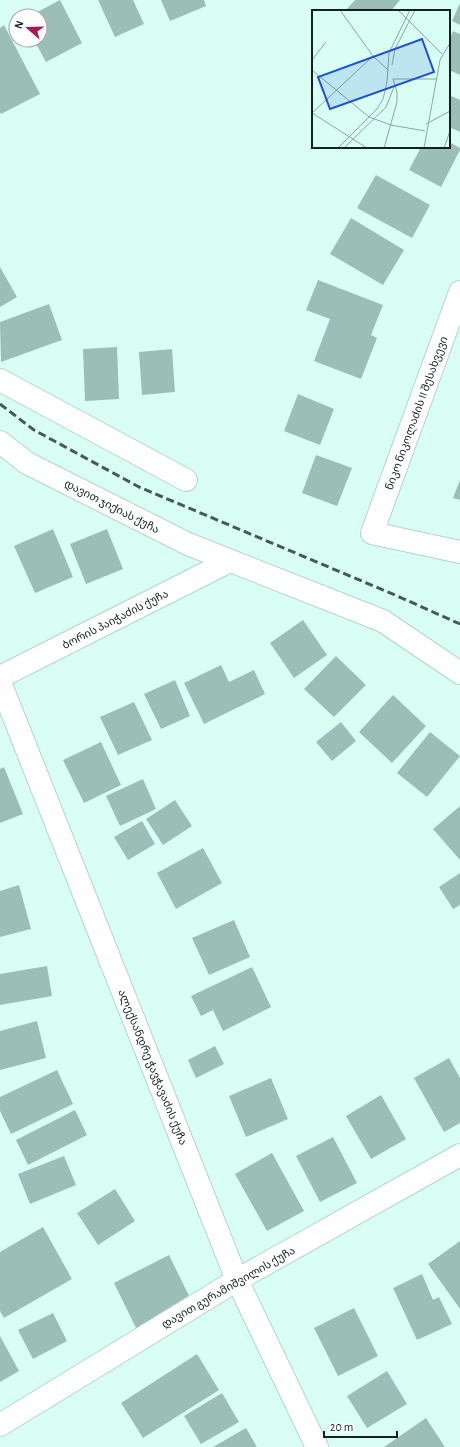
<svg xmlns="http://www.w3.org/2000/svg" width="460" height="1447" font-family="'Alegreya Sans','Noto Sans Georgian',sans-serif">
  <rect width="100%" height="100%" fill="#d9fff5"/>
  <!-- building -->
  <path fill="#9bbfb7" d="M60,0L82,43L46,62L34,40H40V16H30Z
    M98,0H133L144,24L115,37Z
    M161,0H204L206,6L170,21Z
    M355,0H400L391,11H345Z
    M460,3V25L452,21Z
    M4,25L40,94L1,114L0,112V28Z
    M453,31L460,34V75L449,70V41Z
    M449,95L460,100V132L449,127Z
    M449,142L460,148V150L441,187L409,170L421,147H449Z
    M376,175L430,205L412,238L357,208Z
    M351,218L404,250L383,285L330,254Z
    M0,267L17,297L0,307Z
    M318,280L383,305L371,335L377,338L361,379L314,361L330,319L306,310Z
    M49,304L62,340L1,362L0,322Z
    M117,347L119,399L85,401L83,349Z
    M172,349L175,392L142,395L139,352Z
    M298,394L334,409L320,445L284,431Z
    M316,455L352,468L337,506L302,493Z
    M460,480V500L453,498Z
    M53,529L73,577L35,593L14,546Z
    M107,529L123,569L86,584L70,544Z
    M303,620L327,655L294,678L270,643Z
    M336,656L366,685L334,717L304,689Z
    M221,665L229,682L254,670L265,694L204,724L184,683Z
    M175,680L190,716L161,729L144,694Z
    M393,695L426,726L392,763L359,732Z
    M134,702L152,740L118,755L100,717Z
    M341,722L356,741L332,761L316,742Z
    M430,732L460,756L427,797L397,773Z
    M101,742L121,785L84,803L63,760Z
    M4,767L23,814L0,823V769Z
    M143,779L156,809L120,826L106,796Z
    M175,800L192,826L163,845L146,819Z
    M460,806V860L433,829Z
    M142,821L155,844L128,860L114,837Z
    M203,848L222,883L176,909L157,873Z
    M460,873V905L453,909L439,887Z
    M19,885L31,929L0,937V891Z
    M234,920L250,957L209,975L192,938Z
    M47,966L52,996L0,1005V974Z
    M252,967L271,1007L223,1031L213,1010L201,1016L191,996Z
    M37,1021L46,1058L0,1070V1031Z
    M215,1046L224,1064L196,1078L188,1060Z
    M449,1058L460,1078V1123L444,1132L414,1078Z
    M57,1070L73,1104L11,1134L0,1111V1097Z
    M271,1078L288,1119L246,1137L229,1096Z
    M381,1095L406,1139L371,1159L346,1116Z
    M75,1110L87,1135L28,1165L16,1140Z
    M333,1137L357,1183L320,1202L296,1156Z
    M272,1153L304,1211L267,1231L235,1174Z
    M64,1156L76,1185L30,1204L18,1174Z
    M115,1189L135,1221L98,1245L77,1213Z
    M43,1227L72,1279L4,1318L0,1311V1252Z
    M460,1241V1309L428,1264Z
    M169,1255L191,1300L136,1328L114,1283Z
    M422,1274L433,1300L439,1297L452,1324L417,1340L393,1288Z
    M354,1308L378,1356L338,1376L314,1328Z
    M53,1313L67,1341L33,1359L18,1330Z
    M0,1336L19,1371L0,1382Z
    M197,1354L219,1390L143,1438L121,1403Z
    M387,1371L407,1404L367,1428L347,1396Z
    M222,1393L239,1422L201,1444L184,1416Z
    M426,1418L445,1447H384Z
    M246,1428L257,1447H213Z"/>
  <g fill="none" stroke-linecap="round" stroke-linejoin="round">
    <defs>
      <path id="street" d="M460,292L372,533L460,552
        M0,380L186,480
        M0,442L27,463L188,544L383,621L460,673
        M0,677L230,561
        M0,682L237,1280L317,1447
        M0,1425L237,1280L460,1155"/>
    </defs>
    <!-- street casing -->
    <use href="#street" stroke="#b0d5cd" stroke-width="24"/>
    <!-- street -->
    <use href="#street" stroke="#fff" stroke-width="22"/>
    <!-- rail -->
    <path stroke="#455955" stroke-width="3" stroke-dasharray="8 4" stroke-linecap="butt" d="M0,404L34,430L139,487L395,595L460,624"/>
  </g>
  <g text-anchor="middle" stroke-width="3.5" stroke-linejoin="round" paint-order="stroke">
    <!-- street labels -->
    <g font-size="11" fill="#13211e" stroke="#fff">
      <text transform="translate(416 413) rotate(-70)" y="4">ნიკო ნიკოლაძის II შესახვევი</text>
      <text transform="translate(112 506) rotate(27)" y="4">დავით ჯიქიას ქუჩა</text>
      <text transform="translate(115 619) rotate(-27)" y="4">ბორის პაიჭაძის ქუჩა</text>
      <text transform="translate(153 1067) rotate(68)" y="4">ალექსანდრე ჭავჭავაძის ქუჩა</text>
      <text transform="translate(228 1287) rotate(-30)" y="4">დავით გურამიშვილის ქუჩა</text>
    </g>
  </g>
  <!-- overview -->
  <g transform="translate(312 10)">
    <rect width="138" height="138" fill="#d9fff5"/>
    <path fill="none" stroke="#8aa69f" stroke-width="1" d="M28,0L61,46L76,60M86,0L130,44M0,50L14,32M80,55L83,39L103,0M0,60L57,107L79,115L113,121M114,114L138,101M26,138L65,99L71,89L75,72L77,43L98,0M32,138L74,97L82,77M55,138L0,103L61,46M72,138L85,92V82L81,69H125M112,138L128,50L138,33M132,138L138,121"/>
    <path fill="#1d4ed8" fill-opacity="0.15" stroke="#1d4ed8" stroke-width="2" d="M110,29L122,62L18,99L6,67Z"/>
    <rect width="138" height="138" fill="none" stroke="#13211e" stroke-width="2"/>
  </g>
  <!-- north arrow -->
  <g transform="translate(28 28) rotate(290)"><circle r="19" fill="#ffffff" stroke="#a1a6a5"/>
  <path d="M0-3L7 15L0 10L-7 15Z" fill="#a6185a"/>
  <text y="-6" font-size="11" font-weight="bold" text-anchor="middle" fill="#13211e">N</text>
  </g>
  <!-- scale -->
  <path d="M324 1431v6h73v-6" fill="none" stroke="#13211e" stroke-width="2"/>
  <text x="330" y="1431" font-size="12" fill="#13211e" stroke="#ffffff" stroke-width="3" paint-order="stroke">20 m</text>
</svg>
